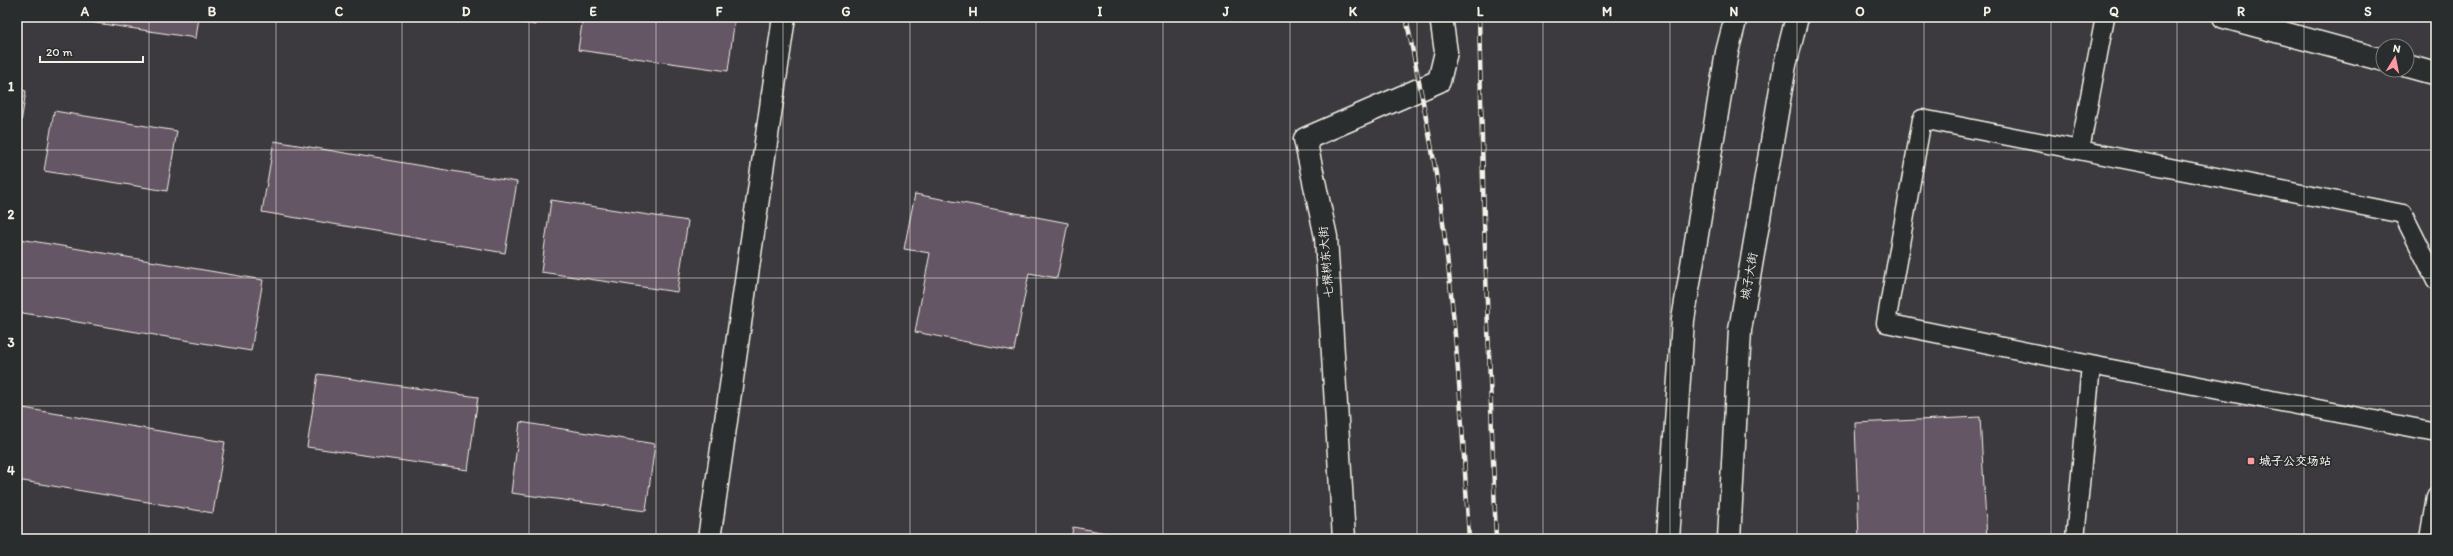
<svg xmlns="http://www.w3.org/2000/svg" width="2453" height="556" font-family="Itim,'LXGW WenKai TC',sans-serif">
  <rect width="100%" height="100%" fill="#3c3a3e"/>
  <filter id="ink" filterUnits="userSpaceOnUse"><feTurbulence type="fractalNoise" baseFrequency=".025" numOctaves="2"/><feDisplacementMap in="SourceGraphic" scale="8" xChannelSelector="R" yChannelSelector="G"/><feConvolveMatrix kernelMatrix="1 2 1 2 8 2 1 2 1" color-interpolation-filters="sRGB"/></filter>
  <g filter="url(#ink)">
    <!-- building -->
    <path fill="#655765" stroke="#f4f1e8" d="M56,17H199L196,38Z
      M487,17H537L536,25Z
      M583,17H735L728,71L578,50Z
      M17,89L26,91L17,148Z
      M54,111L177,131L167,191L44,171Z
      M274,141L517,182L505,253L262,212Z
      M915,194L1068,223L1057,278L1029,273L1014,351L915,332L930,253L904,249Z
      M551,200L688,221L677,292L541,272Z
      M20,239L263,280L251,351L17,312V255Z
      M318,374L478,397L468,470L307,447Z
      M17,407L225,442L213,513L17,480Z
      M1980,417L1987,539H1859L1855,423Z
      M520,422L655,444L646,511L511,493Z
      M1073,527L1139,539H1071Z"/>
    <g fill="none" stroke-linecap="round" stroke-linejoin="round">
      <defs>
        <path id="lane" d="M2080,149L2105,17
          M2091,365L2436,432
          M2075,539L2091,365L1886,323L1922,119L2403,214L2436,280
          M2429,539L2436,496"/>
        <path id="street" d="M709,539L784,17
          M1344,539L1326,237L1305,139L1439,81L1446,52L1441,17"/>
        <path id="secondary" d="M2224,17L2383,60
          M2407,66L2436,74"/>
        <path id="primary" d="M1668,539L1683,320L1727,52L1736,17
          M1729,539L1740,330L1785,65L1797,17"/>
      </defs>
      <!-- lane casing -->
      <use href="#lane" stroke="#f4f1e8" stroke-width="21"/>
      <!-- street casing -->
      <use href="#street" stroke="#f4f1e8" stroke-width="25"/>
      <!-- secondary casing -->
      <use href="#secondary" stroke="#f4f1e8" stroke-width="25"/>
      <!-- primary casing -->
      <use href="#primary" stroke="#f4f1e8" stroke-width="25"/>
      <!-- path -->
      <path stroke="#f4f1e8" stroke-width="2.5" stroke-dasharray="3 3" stroke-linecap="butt" d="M2433,44L2436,31"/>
      <!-- lane -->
      <use href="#lane" stroke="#2a2d2e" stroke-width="18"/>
      <!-- street -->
      <use href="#street" stroke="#2a2d2e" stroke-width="22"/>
      <!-- secondary -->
      <use href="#secondary" stroke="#2a2d2e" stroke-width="22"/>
      <!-- primary -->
      <use href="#primary" stroke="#2a2d2e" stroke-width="22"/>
      <defs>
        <path id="rail" d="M1406,17C1420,88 1436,160 1444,231C1457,334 1463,436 1469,539
          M1479,17L1484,221L1496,539"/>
      </defs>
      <!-- rail casing -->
      <use href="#rail" stroke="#f4f1e8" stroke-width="4.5"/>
      <!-- rail -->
      <use href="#rail" stroke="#2a2d2e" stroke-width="3" stroke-dasharray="9" stroke-linecap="butt"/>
    </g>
  </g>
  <!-- grid -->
  <path fill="none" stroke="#f4f1e8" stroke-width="1" stroke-opacity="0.55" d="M149,17V539M276,17V539M402,17V539M529,17V539M656,17V539M783,17V539M910,17V539M1036,17V539M1163,17V539M1290,17V539M1417,17V539M1543,17V539M1670,17V539M1797,17V539M1924,17V539M2051,17V539M2177,17V539M2304,17V539M17,150H2436M17,278H2436M17,406H2436"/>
  <!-- markers -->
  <rect fill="#ff9aa2" stroke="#2a2d2e" stroke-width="1.5" x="2247" y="457" width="8" height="8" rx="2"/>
  <g text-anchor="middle" stroke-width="3.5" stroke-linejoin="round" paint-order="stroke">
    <!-- street labels -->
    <g font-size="12" fill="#f4f1e8" stroke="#2a2d2e">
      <text transform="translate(1326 262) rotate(-95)" y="4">七棵树东大街</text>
      <text transform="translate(1749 276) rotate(-80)" y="4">城子大街</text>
    </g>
    <!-- poi labels -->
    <g font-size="12" font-weight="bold" fill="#f4f1e8" stroke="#2a2d2e" text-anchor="start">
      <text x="2259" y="465">城子公交场站</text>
    </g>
  </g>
  <!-- margin -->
  <rect width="2453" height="556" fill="none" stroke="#2a2d2e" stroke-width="44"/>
  <!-- north arrow -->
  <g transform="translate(2395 58) rotate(10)"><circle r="19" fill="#2a2d2e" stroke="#7b7b78"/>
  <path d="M0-3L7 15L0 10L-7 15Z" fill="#ff9aa2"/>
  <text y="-6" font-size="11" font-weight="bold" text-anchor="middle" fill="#f4f1e8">N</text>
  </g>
  <!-- scale -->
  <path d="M40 56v6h103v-6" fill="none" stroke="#f4f1e8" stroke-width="2"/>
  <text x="46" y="56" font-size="12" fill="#f4f1e8" stroke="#2a2d2e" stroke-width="3" paint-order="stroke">20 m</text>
  <rect x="22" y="22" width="2409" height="512" fill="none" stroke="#f4f1e8" stroke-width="1.5"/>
  <g font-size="13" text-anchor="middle" font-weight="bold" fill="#f4f1e8">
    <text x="85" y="16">A</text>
    <text x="212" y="16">B</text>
    <text x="339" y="16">C</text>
    <text x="466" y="16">D</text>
    <text x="593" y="16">E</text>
    <text x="719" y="16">F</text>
    <text x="846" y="16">G</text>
    <text x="973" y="16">H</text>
    <text x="1100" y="16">I</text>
    <text x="1226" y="16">J</text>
    <text x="1353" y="16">K</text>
    <text x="1480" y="16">L</text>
    <text x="1607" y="16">M</text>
    <text x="1734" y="16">N</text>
    <text x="1860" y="16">O</text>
    <text x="1987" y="16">P</text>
    <text x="2114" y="16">Q</text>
    <text x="2241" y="16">R</text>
    <text x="2368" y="16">S</text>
    <text x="11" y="91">1</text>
    <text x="11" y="219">2</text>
    <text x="11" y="347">3</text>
    <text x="11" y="475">4</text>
  </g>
</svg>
